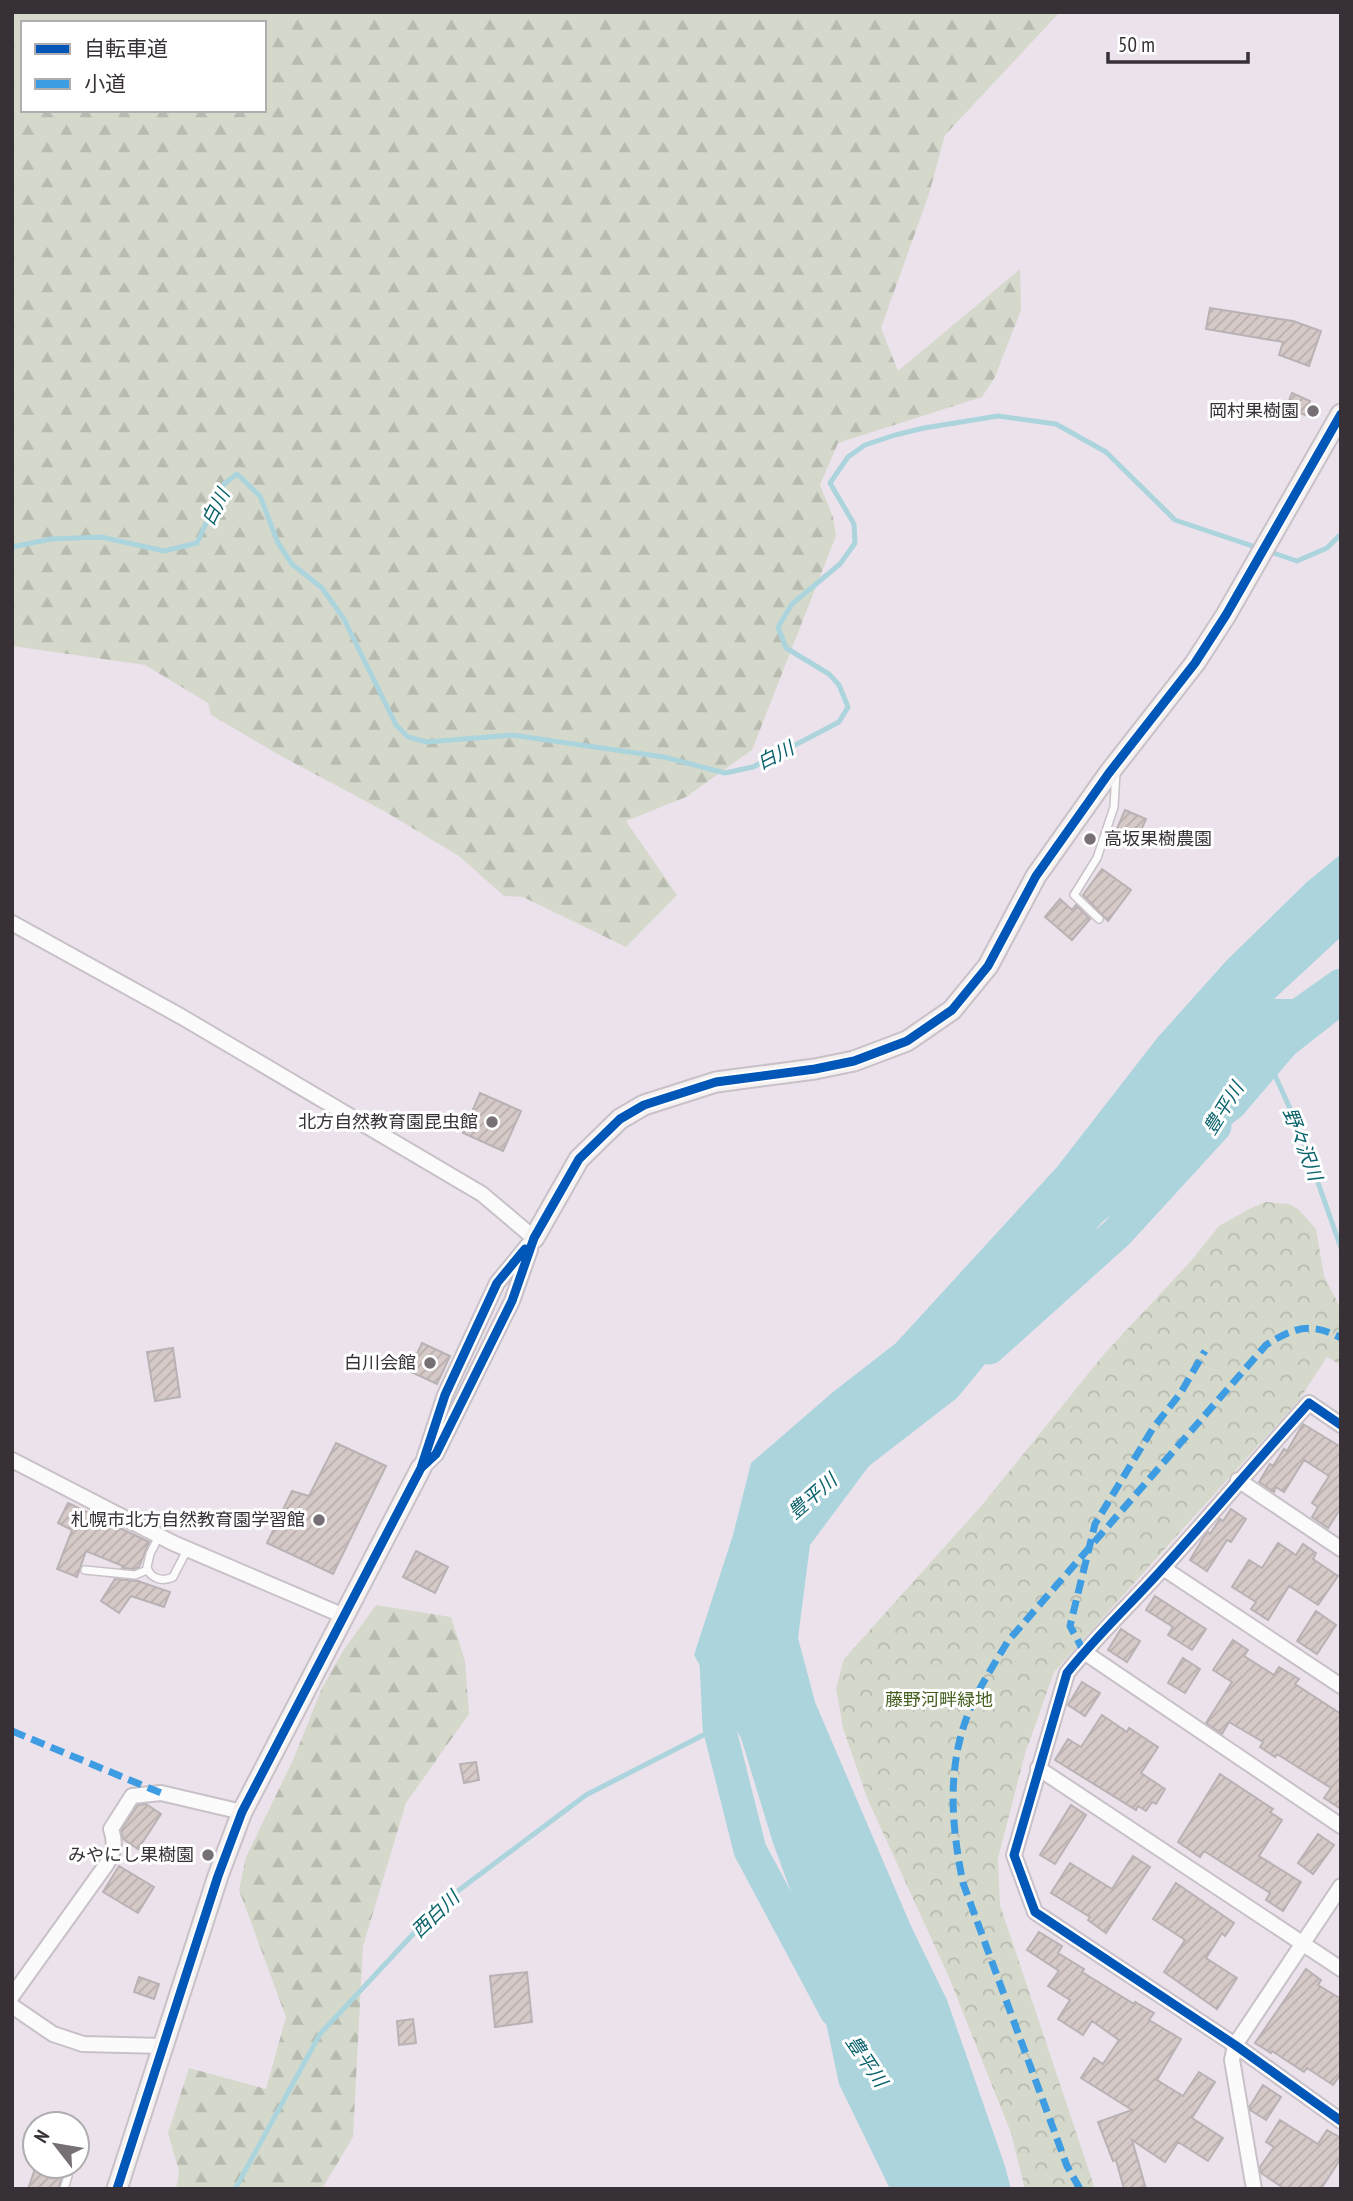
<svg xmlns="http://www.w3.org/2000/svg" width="1353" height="2201" font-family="'PT Sans Narrow','Noto Sans JP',sans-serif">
  <defs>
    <pattern id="forest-firs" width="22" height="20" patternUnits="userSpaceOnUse" patternTransform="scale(1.75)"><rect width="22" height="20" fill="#d5d9cc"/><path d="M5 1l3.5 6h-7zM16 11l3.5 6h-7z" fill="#b7bbb0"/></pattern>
    <pattern id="park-crowns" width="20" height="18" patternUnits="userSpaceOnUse" patternTransform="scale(1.75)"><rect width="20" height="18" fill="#d5d9cc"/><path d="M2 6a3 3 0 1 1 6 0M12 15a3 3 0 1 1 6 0" fill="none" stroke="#b7bbb0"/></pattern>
    <pattern id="building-hatch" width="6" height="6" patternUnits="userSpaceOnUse" patternTransform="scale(1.75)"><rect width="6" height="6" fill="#d6cac8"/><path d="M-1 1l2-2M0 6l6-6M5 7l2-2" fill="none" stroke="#b8aeac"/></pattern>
  </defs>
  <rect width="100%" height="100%" fill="#ece2ec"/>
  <!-- forest -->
  <path fill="url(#forest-firs)" fill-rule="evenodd" d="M12,12H1060L945,135L929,194L881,328L898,371L1020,269L1021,310L995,377L982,397L838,443L820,485L833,517L836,536L752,750L686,797L626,821L677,895L626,947L523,897L504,896L459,856L384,811L281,756L211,715L208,703L145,665L12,646ZM23,23H264V110H23Z
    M376,1605L451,1617L465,1661L469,1714L406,1803L363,1946L353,2137L322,2189H176L179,2171L168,2133L189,2068L266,2089L286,2017L239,1890L246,1857L293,1760L322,1688L343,1651Z"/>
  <!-- park -->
  <path fill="url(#park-crowns)" d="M1265,1202L1289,1204L1298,1209L1316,1229L1324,1276L1341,1309V1365L1327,1357L1299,1400L1054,1672L1025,1754L998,1858L1000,1905L1095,2189H1025L1011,2133L948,1975L867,1798L843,1728L836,1688L844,1659L982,1505L1105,1353L1190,1262L1219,1226L1249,1209Z"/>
  <!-- water -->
  <path fill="#acd4dd" d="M1341,854V937L1274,999H1341V1018L1295,1054L1242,1116L1102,1222L957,1398L869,1466L810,1545L798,1638L815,1702L911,1926L947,2000L1005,2166L1011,2189H890L839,2084L808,1938L773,1843L741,1738L694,1655L733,1535L751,1463L833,1392L896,1343L1057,1167L1158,1037L1227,960L1307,882Z"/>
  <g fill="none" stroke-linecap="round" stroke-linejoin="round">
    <!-- stream -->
    <path stroke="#acd4dd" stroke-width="5" d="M12,547L51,539L101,537L164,551L197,543L224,484L237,474L260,496L278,543L292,564L322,588L344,619L396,725L408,737L427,742L512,735L664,757L725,773L753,767L839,722L848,707L839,685L829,674L786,648L778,627L792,604L840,564L855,543L854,524L830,483L848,457L865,445L895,435L924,428L998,416L1056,424L1106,452L1175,520L1297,561L1327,548L1341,534
      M1273,1071L1298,1126L1341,1248
      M235,2189L320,2034L443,1902L586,1795L719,1727"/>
    <!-- river -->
    <path stroke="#acd4dd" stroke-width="33" d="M1283,1026L1341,985
      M989,1348L1117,1233L1215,1126
      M719,1650L716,1662L719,1727L750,1850L836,2011"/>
  </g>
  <!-- building -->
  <path fill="url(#building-hatch)" stroke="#b9b2b4" stroke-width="2" d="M1210,308L1293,321L1321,331L1309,366L1279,355L1283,342L1206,329Z
    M1292,393L1310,401L1305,415L1286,408Z
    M1125,810L1146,819L1134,847L1113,838Z
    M1102,869L1131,890L1108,921L1083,895Z
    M1060,899L1072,910L1076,905L1090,919L1072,940L1045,917Z
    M480,1093L521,1111L503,1151L463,1133Z
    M422,1343L450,1356L437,1384L409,1371Z
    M173,1348L180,1397L155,1401L147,1352Z
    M1303,1424L1341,1447V1508L1328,1528L1312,1517L1318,1507L1312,1503L1329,1476L1304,1460L1284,1492L1276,1487L1274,1492L1259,1482L1270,1464L1273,1466L1284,1449L1287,1451Z
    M336,1443L386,1466L333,1574L267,1543L292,1491L309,1496Z
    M68,1503L149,1542L139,1567L134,1569L122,1568L123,1566L86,1551L77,1577L57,1569L72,1530L58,1523Z
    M1231,1509L1246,1519L1231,1542L1227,1540L1207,1571L1190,1560L1205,1535L1208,1532L1210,1534L1220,1519L1223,1521Z
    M1278,1543L1296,1555L1303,1544L1316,1553L1313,1559L1338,1576L1318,1605L1289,1586L1268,1620L1251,1609L1256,1602L1232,1587L1249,1560L1262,1568Z
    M416,1551L448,1567L435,1593L403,1577Z
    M115,1579L138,1581L170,1592L164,1607L131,1596L119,1613L101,1601Z
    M1155,1596L1206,1629L1192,1650L1168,1635L1173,1627L1146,1610Z
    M1316,1611L1336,1625L1317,1654L1297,1641Z
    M1121,1629L1140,1641L1127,1662L1108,1650Z
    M1233,1640L1248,1650L1244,1656L1274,1675L1279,1667L1299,1679L1295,1684L1341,1714V1809L1324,1798L1331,1788L1277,1754L1275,1757L1260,1747L1263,1742L1229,1722L1222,1734L1206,1723L1232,1682L1213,1670Z
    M1183,1658L1200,1669L1185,1693L1168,1683Z
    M1082,1682L1100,1693L1085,1716L1068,1705Z
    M1102,1715L1127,1732L1129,1728L1158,1747L1141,1773L1165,1789L1156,1804L1152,1802L1146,1811L1138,1806L1136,1810L1055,1760L1068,1739L1081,1747Z
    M476,1762L479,1780L464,1783L460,1764Z
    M1220,1774L1273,1809L1270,1812L1282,1820L1259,1856L1301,1882L1283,1911L1266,1900L1270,1893L1204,1851L1200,1857L1178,1842Z
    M146,1804L161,1814L138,1849L123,1839L121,1830L138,1805Z
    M1071,1805L1086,1815L1055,1864L1040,1855Z
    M1318,1834L1334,1845L1313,1874L1298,1863Z
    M1133,1856L1150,1867L1106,1933L1088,1920L1090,1917L1051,1893L1070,1863L1112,1889Z
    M119,1866L154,1887L138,1913L103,1892Z
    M1176,1883L1234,1923L1225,1936L1222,1933L1206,1958L1237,1978L1217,2009L1164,1972L1185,1940L1153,1919Z
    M1039,1932L1062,1946L1058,1953L1084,1969L1082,1972L1134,2004L1135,2002L1154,2013L1149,2020L1181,2039L1157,2080L1183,2096L1199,2072L1215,2082L1192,2118L1223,2138L1208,2161L1178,2142L1165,2162L1132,2140L1146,2189H1124L1116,2160L1113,2161L1098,2122L1132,2110L1081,2078L1094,2058L1103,2064L1119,2040L1092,2021L1083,2035L1058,2019L1070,2000L1048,1986L1059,1971L1027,1950Z
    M1306,1969L1321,1980L1318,1985L1341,1999V2074L1333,2085L1307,2068L1304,2072L1272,2051L1271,2053L1255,2043Z
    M527,1972L532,2022L495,2027L490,1976Z
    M139,1977L159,1984L154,1999L134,1992Z
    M413,2019L416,2043L399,2045L397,2021Z
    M1263,2085L1281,2097L1266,2120L1250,2110V2106Z
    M1280,2120L1318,2144L1327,2130L1341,2138V2158L1321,2189H1285L1261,2173L1260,2167L1274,2147L1266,2142Z
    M36,2166H43L63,2173L58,2189H28Z"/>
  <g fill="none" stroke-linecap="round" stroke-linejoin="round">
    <defs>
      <path id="lane" d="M1099,919L1074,895L1097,858L1114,807L1116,772
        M159,1536L150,1554L147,1567C150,1579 163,1582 173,1577L187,1550
        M85,1570L135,1575L147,1570
        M64,2189L68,2176"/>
      <path id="street" d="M12,923L182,1017L482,1194L534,1238
        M1341,1425L1309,1403C1260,1457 1213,1513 1164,1567C1132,1603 1097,1635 1067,1673L1014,1855L1035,1912L1235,2045L1341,2121
        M12,1460L173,1543L344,1616
        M424,1466L436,1454L512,1301L530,1250
        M421,1468L445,1395L497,1283L534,1238
        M1238,1480L1341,1549
        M1163,1568L1341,1686
        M1084,1652L1341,1826
        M1038,1768L1341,1969
        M12,1996L106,1865C114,1852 116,1844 111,1829L132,1796L161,1793L242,1812
        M12,2006L53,2034L83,2044L163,2046
        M1254,2189L1232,2060L1235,2045L1341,1886"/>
      <path id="secondary" d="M534,1238L579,1159L620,1119L644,1105L716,1082L815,1069L854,1061L907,1041L952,1010L988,966L1036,876L1109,773L1195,663L1226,615L1341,414
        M117,2189L218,1876L242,1812L421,1468"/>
    </defs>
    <!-- lane casing -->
    <use href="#lane" stroke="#c8c1c8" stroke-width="10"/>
    <!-- street casing -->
    <use href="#street" stroke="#c8c1c8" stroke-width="18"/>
    <!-- secondary casing -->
    <use href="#secondary" stroke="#c8c1c8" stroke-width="23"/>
    <!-- lane -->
    <use href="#lane" stroke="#fcfbfc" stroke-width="7"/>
    <!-- street -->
    <use href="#street" stroke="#fcfbfc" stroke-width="14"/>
    <!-- secondary -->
    <use href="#secondary" stroke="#f4f1f0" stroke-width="19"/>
    <!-- quiet -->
    <path stroke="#3e9de2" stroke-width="7" stroke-dasharray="14 7" stroke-linecap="butt" d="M1084,1652L1070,1626L1095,1524L1153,1428L1180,1394L1205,1351
      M12,1731L161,1793
      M1080,2189L1067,2166L963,1883C951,1824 946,1764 971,1707C981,1684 995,1663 1008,1641L1266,1345C1294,1327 1311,1322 1341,1338"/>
    <defs>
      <path id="cycleway" d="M1341,1425L1309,1403C1260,1457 1213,1513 1164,1567C1132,1603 1097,1635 1067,1673L1014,1855L1035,1912L1235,2045L1341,2121
        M421,1468L436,1454L512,1301L534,1238L579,1159L620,1119L644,1105L716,1082L815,1069L854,1061L907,1041L952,1010L988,966L1036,876L1109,773L1195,663L1226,615L1341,414
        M117,2189L218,1876L242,1812L421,1468L445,1395L497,1283L525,1249"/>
    </defs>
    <!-- cycleway casing -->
    <use href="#cycleway" stroke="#fff" stroke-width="13"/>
    <!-- cycleway -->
    <use href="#cycleway" stroke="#0057b8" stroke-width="9"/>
  </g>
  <!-- markers -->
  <g fill="#766f76" stroke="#fff" stroke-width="2.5">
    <circle cx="1313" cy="411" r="7"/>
    <circle cx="1090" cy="839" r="7"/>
    <circle cx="492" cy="1122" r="7"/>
    <circle cx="430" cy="1363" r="7"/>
    <circle cx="319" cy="1520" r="7"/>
    <circle cx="208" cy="1855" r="7"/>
  </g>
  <g text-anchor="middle" stroke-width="6" stroke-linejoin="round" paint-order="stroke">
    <!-- poi labels -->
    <g font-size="18" fill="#373137" stroke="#fff" text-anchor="end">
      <text x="1299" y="417">岡村果樹園</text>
      <text x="1104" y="845" text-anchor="start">高坂果樹農園</text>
      <text x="478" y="1128">北方自然教育園昆虫館</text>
      <text x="416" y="1369">白川会館</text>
      <text x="305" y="1526">札幌市北方自然教育園学習館</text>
      <text x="194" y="1861">みやにし果樹園</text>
    </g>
    <!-- park labels -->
    <g font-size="18" fill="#456021" stroke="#fff">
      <text x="939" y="1706">藤野河畔緑地</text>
    </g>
    <!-- water labels -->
    <g font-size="19" font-style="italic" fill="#0a626c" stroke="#fff">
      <text transform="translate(215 507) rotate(-63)" y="7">白川</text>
      <text transform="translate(775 755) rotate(-27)" y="7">白川</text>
      <text transform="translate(1223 1108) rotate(-58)" y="7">豊平川</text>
      <text transform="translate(1303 1144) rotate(69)" y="7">野々沢川</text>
      <text transform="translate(812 1496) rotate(-41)" y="7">豊平川</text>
      <text transform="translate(435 1914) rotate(-44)" y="7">西白川</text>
      <text transform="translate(867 2061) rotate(56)" y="7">豊平川</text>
    </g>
  </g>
  <!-- border -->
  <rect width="1353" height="2201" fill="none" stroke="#373137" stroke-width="28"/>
  <!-- legend -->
  <rect x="21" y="21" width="245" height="91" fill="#ffffff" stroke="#afadaf" stroke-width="2"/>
  <rect x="35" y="44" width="35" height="10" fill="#0057b8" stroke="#afadaf" stroke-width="2"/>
  <text x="84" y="56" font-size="21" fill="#373137">自転車道</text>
  <rect x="35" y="79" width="35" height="10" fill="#3e9de2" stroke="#afadaf" stroke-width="2"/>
  <text x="84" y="91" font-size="21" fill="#373137">小道</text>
  <!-- north arrow -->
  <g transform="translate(56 2145) rotate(301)"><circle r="33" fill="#ffffff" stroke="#afadaf" stroke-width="2"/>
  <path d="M0-5L12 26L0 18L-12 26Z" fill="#766f76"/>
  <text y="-10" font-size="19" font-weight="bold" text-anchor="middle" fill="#373137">N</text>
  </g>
  <!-- scale -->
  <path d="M1108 52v10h140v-10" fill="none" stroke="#373137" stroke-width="3.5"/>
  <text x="1118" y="52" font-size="21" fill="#373137" stroke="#ffffff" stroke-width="5" paint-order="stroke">50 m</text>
</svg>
